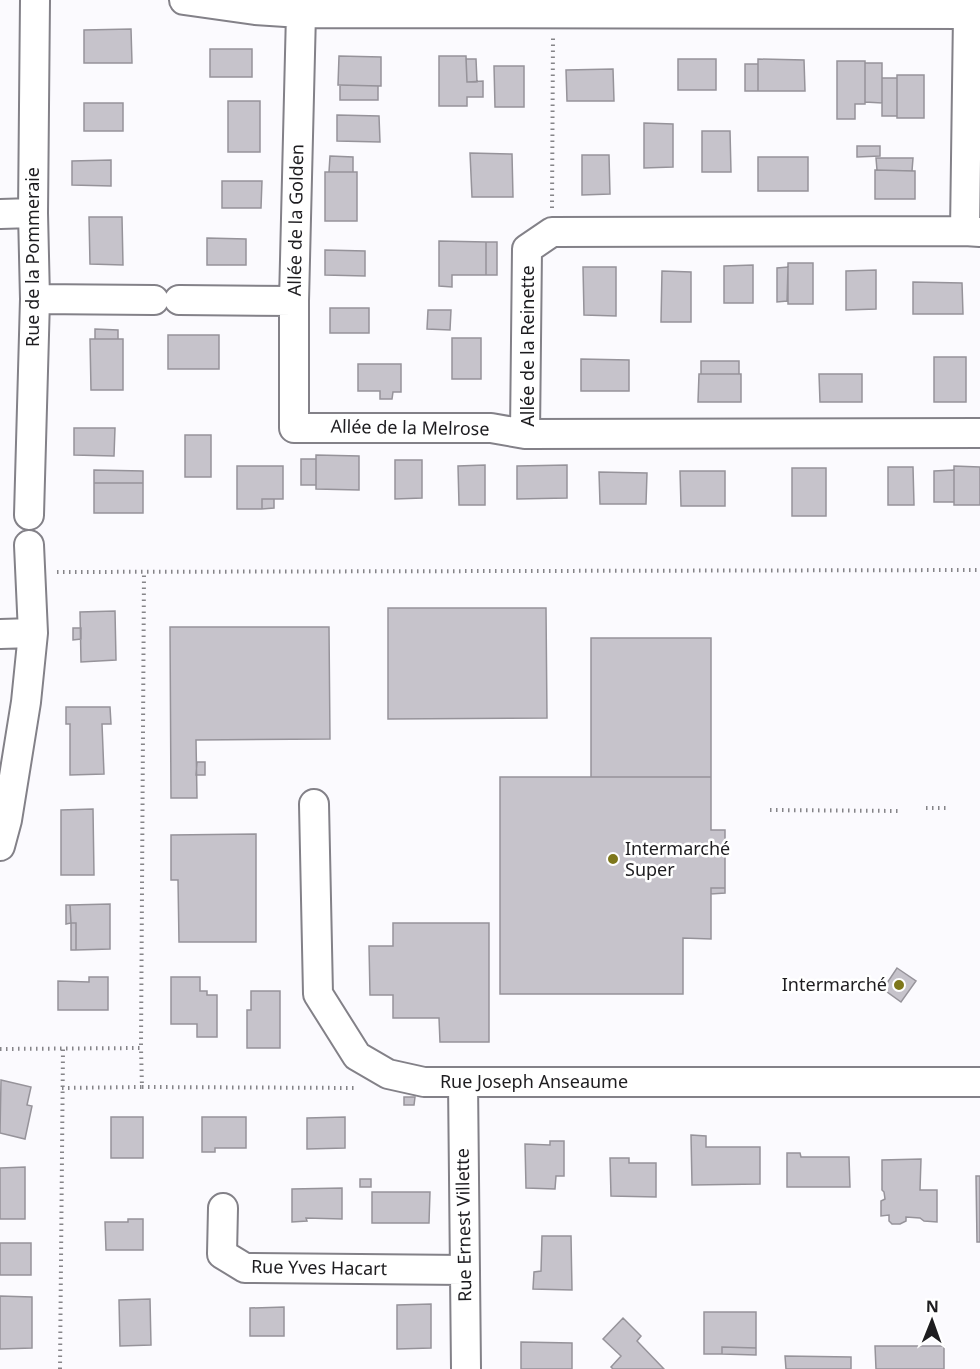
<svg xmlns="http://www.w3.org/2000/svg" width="980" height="1369" font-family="'Noto Sans',sans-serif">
  <rect width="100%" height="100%" fill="#fbfafe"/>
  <!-- building -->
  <path fill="#c6c3cb" stroke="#96939a" stroke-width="1.5" d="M131,29L132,63H84V30Z
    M210,49H252V77H210Z
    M339,56L381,57V86L338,85Z
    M439,56H466L467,82L483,81V97H467V106H439Z
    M466,59H476L477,82H467Z
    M678,59H716V90H678Z
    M758,59L804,60L805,91H758Z
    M837,61H865V104H855V119H837Z
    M865,63H882V103L865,102Z
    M745,64H758V91H745Z
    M494,66H524V107H495Z
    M613,69L614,101H567L566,70Z
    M897,75H924V118H897Z
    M882,78H897V116H882Z
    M340,85L378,86V100H340Z
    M228,101H260V152H228Z
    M84,103H123V131H84Z
    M337,115L379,116L380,142L337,141Z
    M644,123L673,124V167L644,168Z
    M702,131H730L731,172H702Z
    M857,146H880V156L857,157Z
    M470,153L512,154L513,197H472Z
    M582,155H609L610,194L582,195Z
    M330,156L353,157V172H329Z
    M758,157H808V191H758Z
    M876,158H913L912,171L877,170Z
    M111,160V186L72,185V161Z
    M875,170L915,171V199H875Z
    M325,172H357V221H325Z
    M222,181H262L261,208H222Z
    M89,217H122L123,265L90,264Z
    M207,238L246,239V265H207Z
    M439,241L486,242V275H452V287L439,286Z
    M486,242H497V275H486Z
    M325,250L365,251V276L325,275Z
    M788,263H813V304H788Z
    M753,265V303H724V266Z
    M583,267H616V316L584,315Z
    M788,267L787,301L777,302V268Z
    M876,270V309L846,310V271Z
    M662,271L691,272V322H661Z
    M913,282L962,283L963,314H913Z
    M330,308H369V333H330Z
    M428,310H451L450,330L427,329Z
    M95,329L118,330V339H95Z
    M168,335H219V369H168Z
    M452,338H481V379H452Z
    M90,339H123V390H91Z
    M934,357H966V402H934Z
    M581,359L629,360V391H581Z
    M701,361H739V374H701Z
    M358,364H401V392H393L392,399H380V391H358Z
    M699,374H741V402H698Z
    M819,374H862V402H820Z
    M74,428H115L114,456L74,455Z
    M185,435H211V477H185Z
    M316,455L359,456V490L316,489Z
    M301,459H316V485H301Z
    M395,460H422V498L395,499Z
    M485,465V505H459L458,466Z
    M567,465V498L517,499V466Z
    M237,466H283V499H262V509H237Z
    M954,466L980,467V505H954Z
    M888,467H913L914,505H888Z
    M792,468H826V516H792Z
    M94,470L143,471V483H94Z
    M954,470V502H934V471Z
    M680,471H725V506H681Z
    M599,472L647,473L646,504H600Z
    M94,483H143V513H94Z
    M262,499H274V508L262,509Z
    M388,608H546L547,718L388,719Z
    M115,611L116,660L81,662L80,612Z
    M170,627H329L330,739L196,740L197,798H171Z
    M73,628H81V639L73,640Z
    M591,638H711V777H591Z
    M66,707H110L111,724H102L104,774L70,775V724H66Z
    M197,762H205V775H196Z
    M500,777H711V830H725V888H711V939L683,938V994H500Z
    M93,809L94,875H61V810Z
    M256,834V942H179L178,880H171V835Z
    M711,888H725V893L711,894Z
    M110,904V949L76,950V923H71L70,905Z
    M66,905H70L71,923L66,924Z
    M71,923H76V950H71Z
    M393,923H489V1042H440L439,1018H393V995H370L369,946H393Z
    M897,968L916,981L901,1002L883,989Z
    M89,977H108V1010H58V981L89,982Z
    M171,977H200V991H207V995H217V1037H197V1024H171Z
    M251,991H280V1048H247V1010H251Z
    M1,1080L31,1087L27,1105L32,1106L25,1139L0,1133Z
    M404,1097H415L414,1105H404Z
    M111,1117H143V1158H111Z
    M202,1117H246V1148H215V1152H202Z
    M345,1117V1148L307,1149V1118Z
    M691,1135L706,1136V1147H760V1184L692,1185Z
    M550,1141H564V1176H556L555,1189L526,1188L525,1144L550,1145Z
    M787,1153H800L801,1157H849L850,1187H787Z
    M610,1158H629V1163H656V1197L611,1196Z
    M921,1159L920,1190H937V1222L924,1221L920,1218L906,1217V1221L900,1224H892L889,1221V1215L881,1216V1201L885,1199L884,1192L882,1190V1160Z
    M25,1167V1219H0V1168Z
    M976,1176H980V1242H977Z
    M360,1179H371V1187H360Z
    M342,1188V1219L306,1218L307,1221L292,1222V1189Z
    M372,1192H430L429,1223H372Z
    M128,1219H143V1250H106L105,1222H128Z
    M542,1236H571L572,1290L533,1289L534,1272L541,1271Z
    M0,1243H31V1275H0Z
    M0,1296L32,1297V1348L0,1349Z
    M150,1299L151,1345L120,1346L119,1300Z
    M431,1304V1348L397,1349V1305Z
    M284,1307V1336H250V1308Z
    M704,1312H756V1348L722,1347V1354H704Z
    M623,1318L641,1336L637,1341L664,1369H613L611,1367L621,1356L603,1339Z
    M521,1342L572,1343V1369H521Z
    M875,1346H944V1369H876Z
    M722,1347L756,1348V1355L722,1354Z
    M785,1356L851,1357V1369H786Z"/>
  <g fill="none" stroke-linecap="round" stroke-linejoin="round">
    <defs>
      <path id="street" d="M184,0L255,10L301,13L980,14
        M301,13L294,301V428H491L525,434
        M0,214L33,213
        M965,231L968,15
        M980,232L965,231L552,232L527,249L525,434L980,433
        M35,299L154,300
        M179,300L294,301
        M29,515L35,299L33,213L35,0
        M0,634L33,633
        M314,804L318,994L357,1056L388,1074L424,1082H980
        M0,846L7,820L26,702L33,633L29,545
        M463,1082L466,1369
        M223,1208L222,1254L245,1268L465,1270"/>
    </defs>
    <!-- street casing -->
    <use href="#street" stroke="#838188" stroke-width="32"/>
    <!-- path -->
    <path stroke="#858488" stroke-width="4" stroke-dasharray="1.5 4.5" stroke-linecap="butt" d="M552,208L553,38
      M57,572L980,570
      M926,808H946
      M770,810L901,811
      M0,1049L141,1048L144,572
      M142,1087L357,1088
      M62,1088L142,1087L141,1048
      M60,1369L63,1048"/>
    <!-- street -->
    <use href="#street" stroke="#fff" stroke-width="28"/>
  </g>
  <!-- markers -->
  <g fill="#7e771b" stroke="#fff" stroke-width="2">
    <circle cx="613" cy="859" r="6"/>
    <circle cx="899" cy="985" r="6"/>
  </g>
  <g text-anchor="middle" stroke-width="5" stroke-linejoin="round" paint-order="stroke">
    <!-- street labels -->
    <g font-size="18" fill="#1e1d20" stroke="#fff">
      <text transform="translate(296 220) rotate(-89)" y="6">Allée de la Golden</text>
      <text transform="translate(33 257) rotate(-90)" y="6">Rue de la Pommeraie</text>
      <text transform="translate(528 346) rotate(-90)" y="6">Allée de la Reinette</text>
      <text transform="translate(410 428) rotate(1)" y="6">Allée de la Melrose</text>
      <text x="534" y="1088">Rue Joseph Anseaume</text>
      <text transform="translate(464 1225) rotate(-91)" y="6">Rue Ernest Villette</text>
      <text transform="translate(319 1268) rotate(1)" y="6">Rue Yves Hacart</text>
    </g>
    <!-- poi labels -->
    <g font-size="18" fill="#1e1d20" stroke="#fff" text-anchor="start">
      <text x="625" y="855">Intermarché<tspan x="625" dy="21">Super</tspan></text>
      <text x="887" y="991" text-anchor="end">Intermarché</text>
    </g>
  </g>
  <!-- north arrow -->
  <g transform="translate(932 1321) rotate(1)" stroke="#ffffff" stroke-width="4.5" paint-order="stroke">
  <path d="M0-4.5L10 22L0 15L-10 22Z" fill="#1e1d20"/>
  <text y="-9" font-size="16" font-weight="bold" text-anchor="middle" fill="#1e1d20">N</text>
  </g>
</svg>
